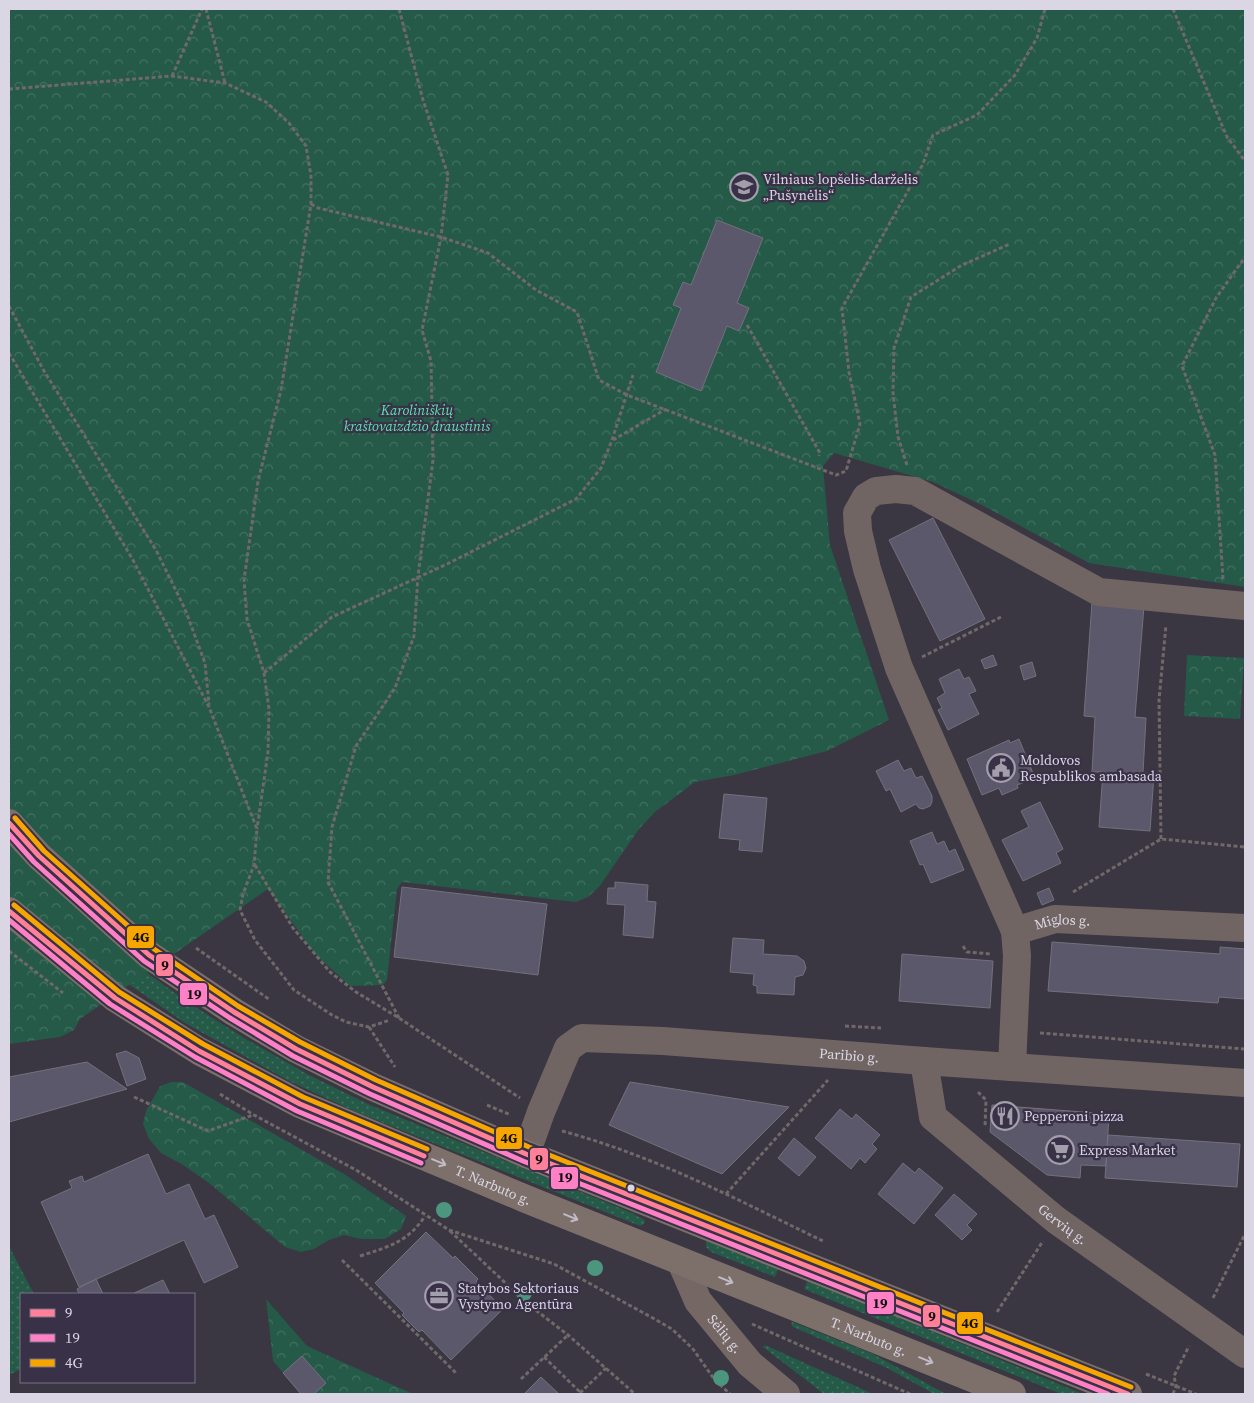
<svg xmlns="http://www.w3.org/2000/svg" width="1254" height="1403" font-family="'Source Serif 4',serif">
  <defs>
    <pattern id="grass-dots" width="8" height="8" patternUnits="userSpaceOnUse" patternTransform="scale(1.25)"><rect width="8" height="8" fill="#245a47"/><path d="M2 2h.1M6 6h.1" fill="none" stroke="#437161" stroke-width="1.8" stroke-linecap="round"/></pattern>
    <pattern id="forest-crowns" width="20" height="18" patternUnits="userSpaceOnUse" patternTransform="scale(1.25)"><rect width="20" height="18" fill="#245a47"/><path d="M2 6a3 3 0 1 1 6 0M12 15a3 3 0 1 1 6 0" fill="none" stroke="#437161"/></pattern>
  </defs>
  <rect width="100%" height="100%" fill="#3a3642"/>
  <!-- grass -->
  <path fill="url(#grass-dots)" d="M9,853L118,952L189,1003L246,1039L309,1075L368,1104L632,1213L645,1220L644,1224L640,1226L356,1112L287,1080L185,1023L127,983Z
    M706,1241L779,1267L775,1277L711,1252L706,1247Z
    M9,1246L34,1294H21V1369L9,1375Z
    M808,1280L1083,1394H1061L804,1289Z
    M792,1322L873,1354L946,1394H934L887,1368L793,1327L791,1324Z
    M765,1345L873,1394H824L763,1347Z"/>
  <!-- forest -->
  <path fill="url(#forest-crowns)" d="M9,9H1245V587L1089,563L982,505L933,482L834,453L823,466L830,545L889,720L827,751L734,775L695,782L655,812L639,829L599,887L588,897L576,902L402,882L397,889L387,980L383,985L350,986L315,954L268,889L80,1019L74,1030L60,1037L9,1044Z
    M1187,655L1244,658L1240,719L1184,716Z
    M171,1082H183L344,1174L406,1216L401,1229L385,1239H361L344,1235L329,1240L314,1249L301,1252L285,1247L209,1183L183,1165L161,1153L149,1139L143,1124L146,1111L160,1086Z
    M266,1299L307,1346L413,1394H301L273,1361Z"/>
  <!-- building -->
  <path fill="#5c586b" stroke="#73717c" d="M717,220L763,238L737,303L749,308L739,331L727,326L701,391L656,372L681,308L673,305L683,282L691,285Z
    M933,518L985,619L940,641L889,540Z
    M1092,602L1144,606L1135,717L1146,718L1143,773L1154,774L1150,831L1099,827L1103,772H1092L1095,717L1084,716Z
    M993,655L997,665L985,669L981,660Z
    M1032,662L1036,676L1024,680L1020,666Z
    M959,669L964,679L969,677L976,691L969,694L979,714L948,730L938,710L942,708L937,698L945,693L939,679Z
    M1019,739L1035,778L1017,785L1018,788L1002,795L999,788L982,795L967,759L1009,740L1010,743Z
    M898,760L904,771L911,768L916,778L922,776L932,796V802L930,806L923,809L919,808L916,804L901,812L890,789L886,791L876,771Z
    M724,794L767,798L762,852L739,850L740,840L719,838Z
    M1040,802L1063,849L1056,853L1061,863L1023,881L1002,840L1029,827L1021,811Z
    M932,832L937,844L944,841L949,852L955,849L964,870L931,883L923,864L920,865L910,841Z
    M615,882L648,885L647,901L656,902L653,938L623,935L625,905L607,904L608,888H615Z
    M402,887L547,904L538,975L394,957Z
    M1049,888L1054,900L1042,905L1037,893Z
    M733,938L764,940L763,954L797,956L804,961L806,968L803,975L795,977L794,995L757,993V986L753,985L754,974L730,972Z
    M1052,942L1220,954V947L1245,949V999L1219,997L1218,1003L1048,991Z
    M902,954L993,961L990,1008L899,1001Z
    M126,1051L139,1058L146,1079L127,1086L116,1054Z
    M87,1062L127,1089L9,1122V1077Z
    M630,1082L789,1107L722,1174L609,1125Z
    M992,1105L1109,1114L1106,1166L1081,1165L1080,1178L1047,1175L990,1132Z
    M840,1109L852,1119L856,1114L880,1135L872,1144L877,1149L865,1163L860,1158L851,1169L815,1138Z
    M1108,1135L1240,1144L1237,1187L1105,1178Z
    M794,1138L816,1157L799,1176L778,1158Z
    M148,1154L166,1194L189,1184L205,1219L214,1215L238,1267L204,1283L184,1240L79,1287L41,1202L72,1188L69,1181L82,1176L84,1182Z
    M903,1163L915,1173L919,1168L943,1188L914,1224L878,1194Z
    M954,1194L977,1214L967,1225L972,1230L962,1240L935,1215Z
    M426,1232L453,1258L455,1256L478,1279L476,1281L503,1309L451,1360L422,1330L419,1332L402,1315L404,1313L375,1283Z
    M96,1279L103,1294H79L77,1289Z
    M163,1280L170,1294H132Z
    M302,1356L326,1383L314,1394H301L283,1373Z
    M541,1377L559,1394H524Z"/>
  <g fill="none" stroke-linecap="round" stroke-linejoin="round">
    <!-- path -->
    <path stroke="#706869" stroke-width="3" stroke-dasharray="4 2.5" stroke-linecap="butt" d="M206,9L225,83
      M1173,9L1227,137L1245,161
      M172,76L202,9
      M9,89L172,76L225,83L266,102L289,123L306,146L311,176V204L281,390L258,481L244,580L247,619L264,673L269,709L268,752L257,829
      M311,204L318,208L441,237L488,253L536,290L577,312L599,380L627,395L836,475L846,471L860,424L849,372L842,308L923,164L933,135L977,115L1015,75L1037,38L1045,9
      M9,306L44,371L156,550L185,609L205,663L209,704
      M747,325L820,453L819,456
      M9,353L133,560L209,707L257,829L254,865L243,894L240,910L255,940L294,990L332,1015L346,1022L369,1027L390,1020
      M613,440L666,409
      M907,465L898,437L893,393L894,348L911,297L962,265L1010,244
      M1223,579L1215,455L1182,366L1216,298L1245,257
      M922,657L1003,616
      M264,673L332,617L447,564L576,499L601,468L612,440L633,375
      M1161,839L1159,700L1166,625
      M255,865L293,928L330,972L356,992L399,1018L520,1098
      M1073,892L1161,839L1245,847
      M963,946L967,952L991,954
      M196,948L270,1000
      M9,951L63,993
      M399,1018L328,882L332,827L356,746L395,688L414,636L418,576L433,460L431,361L422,330L441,237L448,175L423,100L399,9
      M845,1026L881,1028
      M369,1027L395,1067
      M1040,1033L1245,1049
      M978,1092L986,1100L985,1127
      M220,1094L254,1115L356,1170L449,1230L554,1264L651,1317L672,1329L693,1349L714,1379L730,1394
      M134,1097L208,1131L253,1115
      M487,1105L511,1115
      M562,1131C655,1156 740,1201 825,1242
      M726,1194L828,1080
      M450,1231L529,1305L568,1335L635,1394
      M360,1256C388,1247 408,1242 425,1216
      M342,1260L457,1374
      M1213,1298L1245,1234
      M997,1312L1043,1241
      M752,1324L910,1394
      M544,1357L582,1394
      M1146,1374L1196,1394
      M521,1379L568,1335
      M580,1393L606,1368
      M1173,1394L1176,1386L1174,1376L1189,1346"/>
    <!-- street -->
    <g stroke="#706563" stroke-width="28">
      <path id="s1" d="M1015,931L1055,919L1245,928"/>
      <path id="s2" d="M924,1061L933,1117L1056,1220L1245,1354"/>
      <path d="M1012,1067L1017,956L1015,931L899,668L867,569L858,531L857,513L866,497L876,491L896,489L915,491L1099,592L1245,606"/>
      <path id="s3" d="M526,1154L541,1112L568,1048L582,1038L663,1041L924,1061L1245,1083"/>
    </g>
    <!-- secondary -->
    <path stroke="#756864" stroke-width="28" id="s4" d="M681,1262L698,1301L750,1364L786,1394"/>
    <!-- primary -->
    <g stroke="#7d6f6a" stroke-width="28">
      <path d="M9,823L39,856L149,955L234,1012L296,1049L373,1087L526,1154L1128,1394"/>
      <path id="s5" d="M9,911L115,998L199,1051L300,1104L526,1199L1012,1394"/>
    </g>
    <defs>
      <path id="bus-1" d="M9,823L39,856L149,955L234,1012L296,1049L373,1087L526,1154L1128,1394
        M9,911L115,998L199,1051L300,1104L424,1156"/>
      <path id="bus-2" d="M9,834L34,862L144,961L230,1018L293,1056L370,1094L523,1161L1108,1394
        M9,920L110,1004L195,1057L297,1111L421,1163"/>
      <path id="bus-3" d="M15,818L44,851L154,949L238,1006L300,1042L376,1080L529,1147L1131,1387
        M14,905L119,992L203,1044L303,1097L427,1149"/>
    </defs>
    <!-- bus-1 casing -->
    <use href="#bus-1" stroke="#383147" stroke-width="9"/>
    <!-- bus-2 casing -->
    <use href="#bus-2" stroke="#383147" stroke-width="9"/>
    <!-- bus-3 casing -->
    <use href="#bus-3" stroke="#383147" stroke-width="9"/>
    <!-- bus-1 -->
    <use href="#bus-1" stroke="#ff8098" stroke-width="5"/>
    <!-- bus-2 -->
    <use href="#bus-2" stroke="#ff80c5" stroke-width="5"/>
    <!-- bus-3 -->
    <use href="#bus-3" stroke="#f7a600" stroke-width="5"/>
  </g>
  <!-- trees -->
  <g fill="#4c957e">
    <circle cx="444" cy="1210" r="8"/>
    <circle cx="595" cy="1268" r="8"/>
    <circle cx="524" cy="1293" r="8"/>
    <circle cx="721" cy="1378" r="8"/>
  </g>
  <!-- one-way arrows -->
  <defs><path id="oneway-shaft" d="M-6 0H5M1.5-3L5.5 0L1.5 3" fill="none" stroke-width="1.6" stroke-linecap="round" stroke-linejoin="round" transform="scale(1.25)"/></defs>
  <g stroke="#c3bcc6">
    <use href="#oneway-shaft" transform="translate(439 1162) rotate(23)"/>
    <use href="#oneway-shaft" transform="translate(571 1217) rotate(22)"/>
    <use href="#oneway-shaft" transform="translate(726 1280) rotate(22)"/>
    <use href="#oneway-shaft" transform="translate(926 1360) rotate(22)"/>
  </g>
  <!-- icons -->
  <defs>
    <symbol id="school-ring" viewBox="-11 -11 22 22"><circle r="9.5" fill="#383147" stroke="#a29eab" stroke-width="1.5"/><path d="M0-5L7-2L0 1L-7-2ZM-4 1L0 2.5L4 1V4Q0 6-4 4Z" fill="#a29eab"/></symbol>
    <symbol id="civic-ring" viewBox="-11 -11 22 22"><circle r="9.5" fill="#383147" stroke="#a29eab" stroke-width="1.5"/><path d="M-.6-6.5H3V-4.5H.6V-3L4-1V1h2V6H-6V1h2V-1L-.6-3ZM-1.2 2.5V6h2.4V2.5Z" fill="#a29eab"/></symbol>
    <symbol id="restaurant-ring" viewBox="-11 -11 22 22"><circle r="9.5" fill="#383147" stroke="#a29eab" stroke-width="1.5"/><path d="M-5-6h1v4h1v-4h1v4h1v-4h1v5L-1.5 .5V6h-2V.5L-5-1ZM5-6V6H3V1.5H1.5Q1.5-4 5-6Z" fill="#a29eab"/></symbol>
    <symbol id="supermarket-ring" viewBox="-11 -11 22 22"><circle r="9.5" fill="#383147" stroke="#a29eab" stroke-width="1.5"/><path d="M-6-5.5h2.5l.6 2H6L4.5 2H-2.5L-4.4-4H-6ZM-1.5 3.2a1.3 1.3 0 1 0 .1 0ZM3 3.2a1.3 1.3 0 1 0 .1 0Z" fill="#a29eab"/></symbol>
    <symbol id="office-ring" viewBox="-11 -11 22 22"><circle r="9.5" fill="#383147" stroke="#a29eab" stroke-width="1.5"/><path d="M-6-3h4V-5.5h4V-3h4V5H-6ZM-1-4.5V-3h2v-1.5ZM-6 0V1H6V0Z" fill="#a29eab"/></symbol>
  </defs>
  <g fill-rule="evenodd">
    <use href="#school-ring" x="728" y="171" width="32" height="32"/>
    <use href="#civic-ring" x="985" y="752" width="32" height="32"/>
    <use href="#restaurant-ring" x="989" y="1100" width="32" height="32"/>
    <use href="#supermarket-ring" x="1044" y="1134" width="32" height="32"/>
    <use href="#office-ring" x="423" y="1280" width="32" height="32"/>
  </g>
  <!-- markers -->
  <circle fill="#dad6e4" stroke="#383147" stroke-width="2" cx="631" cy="1188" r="4.5"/>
  <g text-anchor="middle" stroke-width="4.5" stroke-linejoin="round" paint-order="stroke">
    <!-- poi labels -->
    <g font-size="14" fill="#dad6e4" stroke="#383147" text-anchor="start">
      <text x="763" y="184">Vilniaus lopšelis-darželis<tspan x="763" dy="16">„Pušynėlis“</tspan></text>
      <text x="1020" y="765">Moldovos<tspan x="1020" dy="16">Respublikos ambasada</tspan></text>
      <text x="1024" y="1121">Pepperoni pizza</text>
      <text x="1079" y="1155">Express Market</text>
      <text x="458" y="1293">Statybos Sektoriaus<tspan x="458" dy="16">Vystymo Agentūra</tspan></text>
    </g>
    <!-- park labels -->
    <g font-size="14" font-style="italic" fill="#5be3b0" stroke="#383147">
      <text x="417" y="415">Karoliniškių<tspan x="417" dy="16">kraštovaizdžio draustinis</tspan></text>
    </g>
    <!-- street labels -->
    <g font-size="14" fill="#dad6e4" stroke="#383147">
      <text dy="5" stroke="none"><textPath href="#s1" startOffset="49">Miglos g.</textPath></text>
      <text dy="5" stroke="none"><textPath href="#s3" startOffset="399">Paribio g.</textPath></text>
      <text dy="5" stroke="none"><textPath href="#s5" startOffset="560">T. Narbuto g.</textPath></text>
      <text dy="5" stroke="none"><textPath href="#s2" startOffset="225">Gervių g.</textPath></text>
      <text dy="5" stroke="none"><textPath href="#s4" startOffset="85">Sėlių g.</textPath></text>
      <text dy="5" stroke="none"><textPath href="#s5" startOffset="965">T. Narbuto g.</textPath></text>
    </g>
  </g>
  <g stroke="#383147" stroke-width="2">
    <rect x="126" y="925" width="29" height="24" rx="5" fill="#f7a600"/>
    <rect x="155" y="953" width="19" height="24" rx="5" fill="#ff8098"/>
    <rect x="179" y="982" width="29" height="24" rx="5" fill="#ff80c5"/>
    <rect x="495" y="1126" width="28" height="24" rx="5" fill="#f7a600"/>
    <rect x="529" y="1147" width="20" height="24" rx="5" fill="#ff8098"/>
    <rect x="550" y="1166" width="29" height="24" rx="5" fill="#ff80c5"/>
    <rect x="866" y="1291" width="29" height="24" rx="5" fill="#ff80c5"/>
    <rect x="922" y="1304" width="19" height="24" rx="5" fill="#ff8098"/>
    <rect x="956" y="1311" width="28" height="24" rx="5" fill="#f7a600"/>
  </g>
  <g font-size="14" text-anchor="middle" font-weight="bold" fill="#111">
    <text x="141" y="942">4G</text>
    <text x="165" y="970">9</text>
    <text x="194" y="999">19</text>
    <text x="509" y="1143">4G</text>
    <text x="539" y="1164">9</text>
    <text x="565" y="1182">19</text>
    <text x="880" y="1308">19</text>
    <text x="932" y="1321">9</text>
    <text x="970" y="1328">4G</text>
  </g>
  <!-- border -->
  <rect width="1254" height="1403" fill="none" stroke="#dad6e4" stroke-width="20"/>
  <!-- legend -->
  <rect x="20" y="1293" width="175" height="90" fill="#383147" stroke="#797386"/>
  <rect x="30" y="1309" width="25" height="8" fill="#ff8098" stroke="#797386"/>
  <text x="65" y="1318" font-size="15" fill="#dad6e4">9</text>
  <rect x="30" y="1334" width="25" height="8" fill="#ff80c5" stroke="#797386"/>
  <text x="65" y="1343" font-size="15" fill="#dad6e4">19</text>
  <rect x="30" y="1359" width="25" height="8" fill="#f7a600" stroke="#797386"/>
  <text x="65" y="1368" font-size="15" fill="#dad6e4">4G</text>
</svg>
